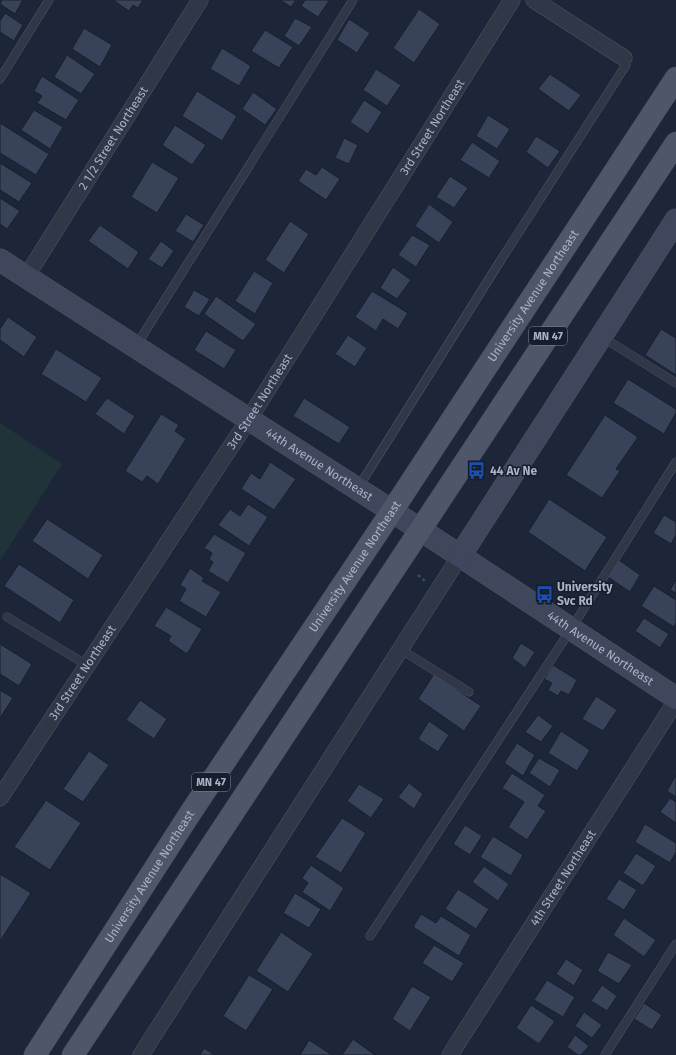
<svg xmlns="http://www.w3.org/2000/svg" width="676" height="1055" font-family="'Fira Sans',sans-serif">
  <rect width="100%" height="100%" fill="#1d2638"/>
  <!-- green -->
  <path fill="#1f3339" d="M0,423L62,464L0,561Z"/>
  <!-- building -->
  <path fill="#384258" stroke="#181f2e" d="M2,0H23L15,14L0,4Z
    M113,0H143L138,8L133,5L129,11Z
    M280,0H296L291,7Z
    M305,0H327L329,1L318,17L301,6Z
    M419,9L440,24L414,63L393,48Z
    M5,13L23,25L14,41L0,32V21Z
    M295,18L312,27L299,46L284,36Z
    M349,19L370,33L357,53L337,40Z
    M84,28L112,45L100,67L72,49Z
    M265,30L293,47L279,68L251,51Z
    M222,48L251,66L239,86L210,69Z
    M67,55L95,74L81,94L54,77Z
    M376,69L401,85L387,106L363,90Z
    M550,74L581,95L569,111L538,89Z
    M42,76L79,100L66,120L37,103L42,96L34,91Z
    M197,91L237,116L222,141L182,116Z
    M253,92L277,109L265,125L242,109Z
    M364,100L382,112L368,134L350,122Z
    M34,110L63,127L50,149L21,130Z
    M488,115L510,129L497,149L476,136Z
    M0,123L49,154L36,175L0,153Z
    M175,125L206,145L192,165L162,145Z
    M536,136L560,151L548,168L526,152Z
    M344,138L358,145L349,164L335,158Z
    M472,142L500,161L489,178L460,160Z
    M152,162L179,178L157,213L131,197Z
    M0,163L32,183L19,202L0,190Z
    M322,167L340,179L326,200L298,181L306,169L316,175Z
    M450,176L468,188L454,208L436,197Z
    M0,198L20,211L7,229L0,224Z
    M429,204L453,222L439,243L415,226Z
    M186,214L204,225L193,242L175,231Z
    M290,221L309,234L284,273L265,260Z
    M100,225L139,252L128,269L88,241Z
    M412,235L430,245L416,267L398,255Z
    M161,241L174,251L162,268L148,259Z
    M393,267L411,280L397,299L380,288Z
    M254,271L273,283L255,314L235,301Z
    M194,290L210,299L199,316L184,307Z
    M372,291L408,313L398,329L383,319L376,331L355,317Z
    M216,296L256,324L243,341L204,314Z
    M8,317L37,337L24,357L0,340V329Z
    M661,329L676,338V375L645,355Z
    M206,331L236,350L224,369L194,350Z
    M348,335L367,348L355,367L335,354Z
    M56,349L102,378L86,402L41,374Z
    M628,379L676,409V413L664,434L613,403Z
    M107,398L135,416L124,434L95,414Z
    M304,398L350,427L339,444L293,416Z
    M161,414L179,425L175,431L186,439L158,484L147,476L142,482L125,471Z
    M605,415L638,437L616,469L620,471L602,498L566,475Z
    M270,462L296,479L274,510L241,489L251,473L260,479Z
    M549,499L607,537L585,571L528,532Z
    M248,504L268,517L249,546L218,525L230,509L240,516Z
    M664,515L676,522V535L671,544L653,533Z
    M47,519L103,555L88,579L32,541Z
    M214,534L246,553L228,583L208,571L213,562L209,559L212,553L204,548Z
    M619,560L640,575L630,592L608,577Z
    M19,564L74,600L60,623L4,586Z
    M190,568L204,578L202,581L221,592L206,617L179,601L186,589L180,585Z
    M676,580V593L670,590Z
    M654,586L676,600V623L674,627L641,606Z
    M166,607L202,629L187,654L168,641L171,636L154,626Z
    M644,618L669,634L660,648L635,631Z
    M521,643L535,652L525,668L512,658Z
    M0,644L32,664L19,686L0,674Z
    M553,665L577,680L569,695L561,691L558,696L548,690L552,683L544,679Z
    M434,674L481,706L464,731L418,699Z
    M0,690L13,698L0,718Z
    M596,696L617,710L603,731L582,719Z
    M140,700L167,719L154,739L126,720Z
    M538,715L553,726L541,742L525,732Z
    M429,721L449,735L438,752L418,739Z
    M561,731L590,750L577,771L548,753Z
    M517,743L535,755L523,776L504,763Z
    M89,751L109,765L83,802L63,789Z
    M539,758L560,770L550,787L529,773Z
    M512,773L545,795L538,806L546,811L527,840L508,827L524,802L502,788Z
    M676,775V797L667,791Z
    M409,783L423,794L414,809L398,797Z
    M359,784L384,799L371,818L347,801Z
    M670,798L676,802V823L660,812Z
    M46,800L81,823L50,870L14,847Z
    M342,818L366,833L341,873L315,857Z
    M645,824L676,843V852L670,863L635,842Z
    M465,825L482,836L470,855L453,844Z
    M493,836L523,855L511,876L480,857Z
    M636,853L656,866L643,886L623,873Z
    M311,865L344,888L330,911L302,892L308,883L302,878Z
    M484,866L509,884L498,901L472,882Z
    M0,874L31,893L0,941Z
    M619,879L637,890L624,910L606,899Z
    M458,889L489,909L476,929L445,909Z
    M295,893L321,909L309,928L283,913Z
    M421,914L436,923L441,916L471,935L459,956L413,927Z
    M624,918L656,940L644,957L613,935Z
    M281,932L313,954L288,992L256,971Z
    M434,945L464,963L452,982L422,963Z
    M608,952L632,965L619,984L597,971Z
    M566,959L583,970L574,986L556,974Z
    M249,975L273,989L246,1031L223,1016Z
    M547,980L575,997L563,1017L534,1000Z
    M602,985L617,996L607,1011L591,1001Z
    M412,986L431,997L410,1031L392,1019Z
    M644,1003L662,1015L652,1030L634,1019Z
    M531,1005L555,1021L539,1044L516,1028Z
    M584,1012L602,1025L592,1038L575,1026Z
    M575,1035L589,1046L581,1055H578L567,1047Z
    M353,1039L375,1055H342Z
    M309,1040L332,1055H300Z
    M204,1048L215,1055H200Z"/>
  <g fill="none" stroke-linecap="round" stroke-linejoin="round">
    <defs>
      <path id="lane" d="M0,79L49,0
        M602,337L676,383
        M136,346L353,0
        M358,488L499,263L626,65L624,58
        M7,617L87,665
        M400,649L469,692
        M370,936L571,629L676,462
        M605,1055L676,944"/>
      <g id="street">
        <path d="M534,0L624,58"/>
        <path id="s1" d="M26,277L200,0"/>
        <path id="s2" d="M0,798L249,419L512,0"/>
        <path d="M141,1055L460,556"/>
        <path id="s3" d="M450,1055L676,701"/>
      </g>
      <g id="secondary">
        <path id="s4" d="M0,260L392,511L676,698"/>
        <path d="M460,556L676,220"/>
      </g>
      <g id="primary">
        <path id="s5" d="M35,1055L191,812L392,511L676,78"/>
        <path d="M73,1055L676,143"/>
      </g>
    </defs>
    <!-- lane casing -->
    <use href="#lane" stroke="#4e5566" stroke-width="9"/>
    <!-- street casing -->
    <use href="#street" stroke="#4e5566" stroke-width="17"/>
    <!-- secondary casing -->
    <use href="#secondary" stroke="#4e5566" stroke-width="23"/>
    <!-- primary casing -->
    <use href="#primary" stroke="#3a4151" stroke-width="23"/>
    <!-- path -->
    <path stroke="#394f53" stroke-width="2.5" stroke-dasharray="3 3" stroke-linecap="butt" d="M418,575L425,581"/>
    <!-- lane -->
    <use href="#lane" stroke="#303848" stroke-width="8"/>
    <!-- street -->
    <use href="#street" stroke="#303848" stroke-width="16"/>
    <!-- secondary -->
    <use href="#secondary" stroke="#3e475b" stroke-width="22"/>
    <!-- primary -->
    <use href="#primary" stroke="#4e5769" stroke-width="22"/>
  </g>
  <!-- icons -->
  <defs>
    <symbol id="bus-bare" viewBox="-9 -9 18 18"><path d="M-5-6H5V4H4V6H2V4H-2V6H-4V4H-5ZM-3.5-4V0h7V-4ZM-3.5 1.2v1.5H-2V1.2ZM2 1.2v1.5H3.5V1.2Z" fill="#1a4fb4" stroke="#161d2c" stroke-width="2.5" paint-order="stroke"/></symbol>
  </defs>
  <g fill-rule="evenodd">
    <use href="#bus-bare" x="464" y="458" width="25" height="25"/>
    <use href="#bus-bare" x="532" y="582" width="25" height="25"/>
  </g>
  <g text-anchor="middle" stroke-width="3" stroke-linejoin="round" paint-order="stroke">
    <!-- shield labels -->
    <g fill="#161d2c" stroke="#7e8598" stroke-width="1">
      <rect x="529" y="327" width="38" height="18" rx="3"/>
      <rect x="192" y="773" width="38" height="18" rx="3"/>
    </g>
    <g font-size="11" font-weight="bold" fill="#aab2c6">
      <text x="548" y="340">MN 47</text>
      <text x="211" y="786">MN 47</text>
    </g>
    <!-- street labels -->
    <g font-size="12" fill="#aab2c6" stroke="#161d2c">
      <text dy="4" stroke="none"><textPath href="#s2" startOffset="798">3rd Street Northeast</textPath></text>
      <text dy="4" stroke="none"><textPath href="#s1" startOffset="164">2 1/2 Street Northeast</textPath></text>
      <text dy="4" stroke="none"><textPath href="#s5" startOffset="908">University Avenue Northeast</textPath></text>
      <text dy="4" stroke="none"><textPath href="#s2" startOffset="474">3rd Street Northeast</textPath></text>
      <text dy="4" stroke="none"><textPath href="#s4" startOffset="379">44th Avenue Northeast</textPath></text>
      <text dy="4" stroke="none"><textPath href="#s5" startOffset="584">University Avenue Northeast</textPath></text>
      <text dy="4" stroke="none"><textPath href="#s4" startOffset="715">44th Avenue Northeast</textPath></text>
      <text dy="4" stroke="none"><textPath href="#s2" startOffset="150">3rd Street Northeast</textPath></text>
      <text dy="4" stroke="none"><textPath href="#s5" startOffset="212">University Avenue Northeast</textPath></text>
      <text dy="4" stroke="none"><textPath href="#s3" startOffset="210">4th Street Northeast</textPath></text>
    </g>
    <!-- poi labels -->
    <g font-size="12" font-weight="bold" fill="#aab2c6" stroke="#161d2c" text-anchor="start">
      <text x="490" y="475">44 Av Ne</text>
      <text x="557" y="591">University<tspan x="557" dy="14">Svc Rd</tspan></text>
    </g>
  </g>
</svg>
